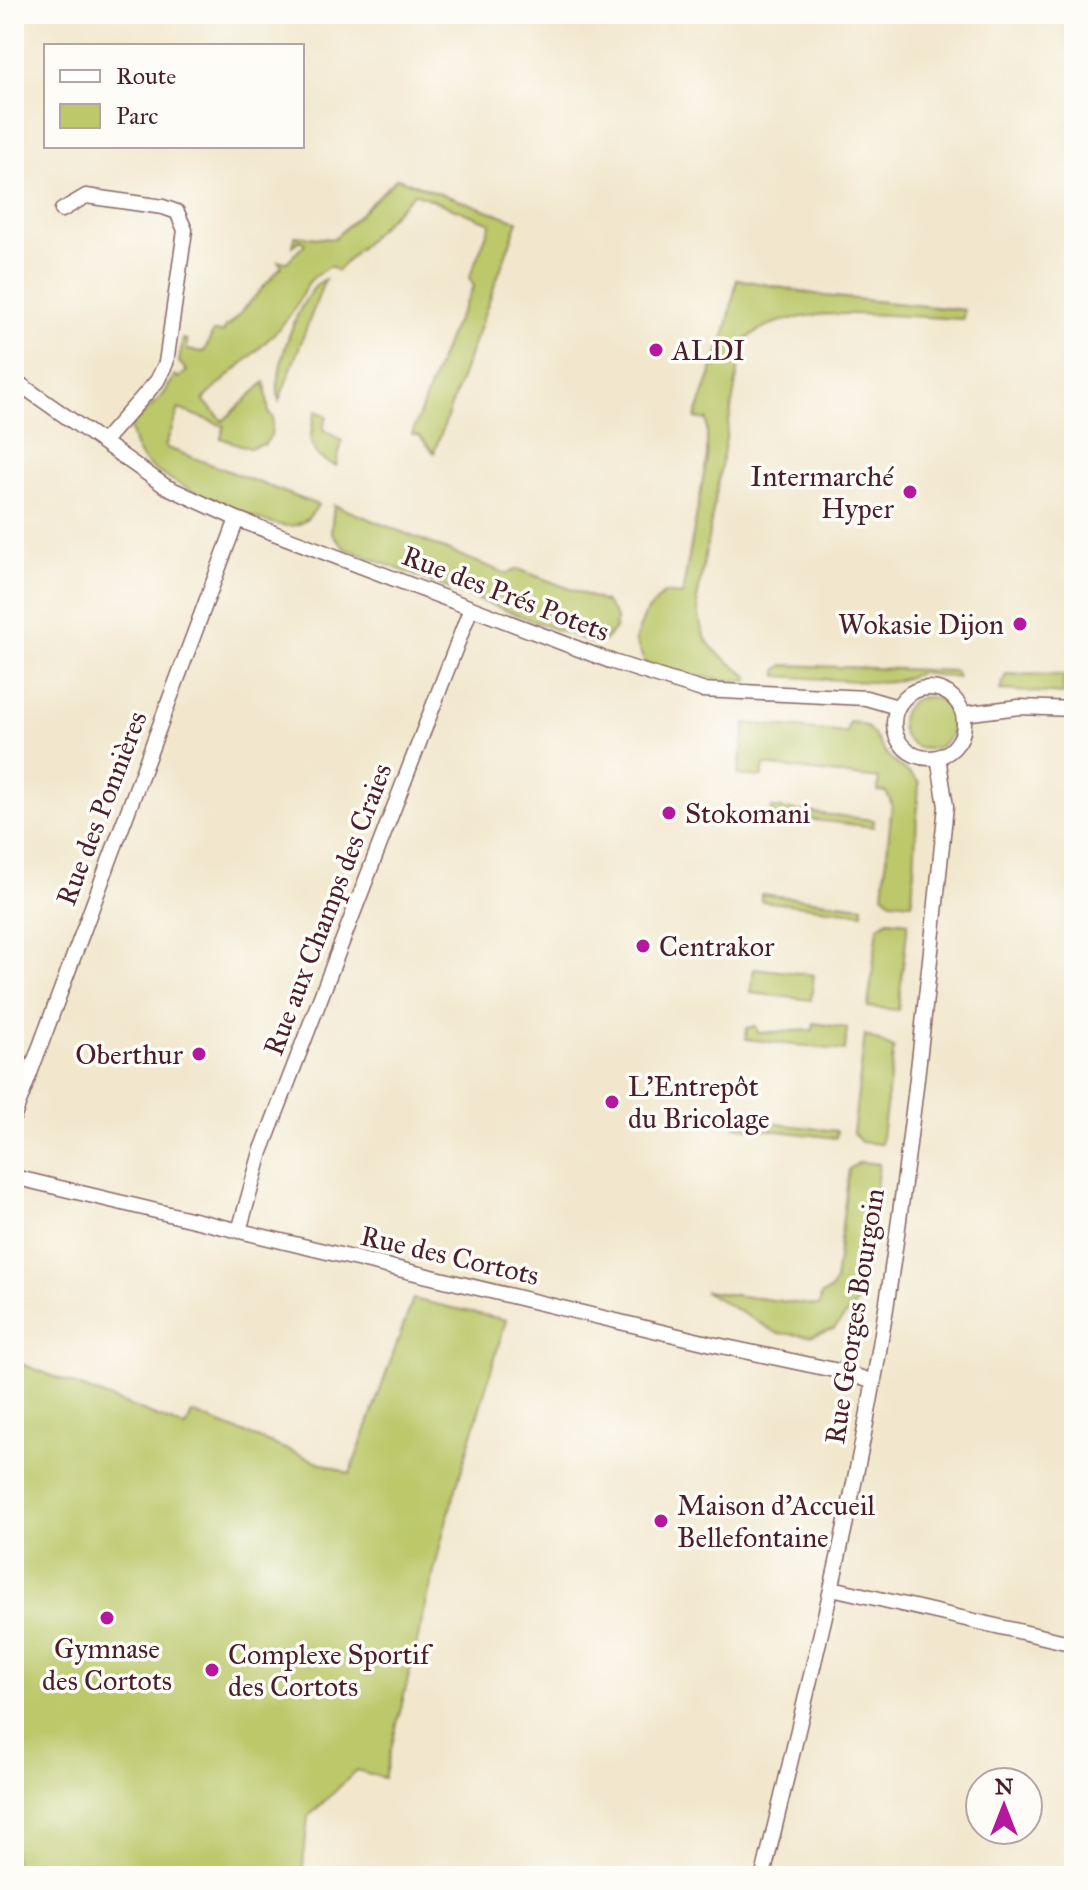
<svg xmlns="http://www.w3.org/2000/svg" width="1088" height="1890" font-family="'IM FELL Great Primer',serif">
  <rect width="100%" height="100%" fill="#fdfcf7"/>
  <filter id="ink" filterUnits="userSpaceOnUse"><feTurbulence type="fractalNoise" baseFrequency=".0125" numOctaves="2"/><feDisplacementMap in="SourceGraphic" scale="16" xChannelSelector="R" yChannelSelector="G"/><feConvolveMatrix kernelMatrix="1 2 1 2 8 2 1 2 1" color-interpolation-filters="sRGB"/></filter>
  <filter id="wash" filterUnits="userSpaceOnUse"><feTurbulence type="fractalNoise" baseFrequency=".006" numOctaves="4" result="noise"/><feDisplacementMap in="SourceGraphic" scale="32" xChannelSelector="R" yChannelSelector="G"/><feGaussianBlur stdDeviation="1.8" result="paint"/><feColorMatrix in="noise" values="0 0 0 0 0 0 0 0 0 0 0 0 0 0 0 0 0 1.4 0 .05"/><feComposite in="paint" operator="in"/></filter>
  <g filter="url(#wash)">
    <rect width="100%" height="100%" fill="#f2e7cd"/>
    <!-- green -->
    <path fill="#bcc86a" stroke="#83744a" stroke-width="2" d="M397,178L518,221L434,453L420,436L412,434L449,336L474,286L469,278L491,223L414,193L337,271L330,266C300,284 309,287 292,312C271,342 230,373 203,400L223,421L265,382L269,414L273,417L271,435L265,444L249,448L221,438L224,426L179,409L165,447L318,505C311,516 304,525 290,526C268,528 166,481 148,465C136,455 133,441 130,427L164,394L175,375L179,378L187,371L179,362L183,339L187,340V350L204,352L213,332H224L225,326H229L282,266L278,261L287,262L305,244L300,240L293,246L295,236L334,239Z
      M325,279L279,401C272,374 299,291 325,279Z
      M737,279L825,296L964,310L963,319C906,318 782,298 743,343L697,600C702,651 712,647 750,678L748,681C713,679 679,677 645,663L635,640L645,614L664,593L682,595L707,457V420L695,418L727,327Z
      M316,411L327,416L323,429L342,441L336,466C306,456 308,437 316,411Z
      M334,505L507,574L518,569L605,602L616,617L615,629L604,641L591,643L344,548L331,532Z
      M784,665L955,671L958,678L921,673L896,681L871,682L777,676L778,669Z
      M1006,674L1063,675V694L1000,690Z
      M901 723a26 26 0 1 1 52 0a26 26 0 1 1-52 0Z
      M849,722C874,722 876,744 890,758C899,768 912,772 919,783L912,903L891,901L883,894L892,804L886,792L878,791L879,779L764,765L762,777L738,775L746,723L847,733Z
      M772,808L874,820L873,827L771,815Z
      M761,894L863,906V913L761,901Z
      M888,920L908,922L898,1010L868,1007L878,927Z
      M754,968L814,975L811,1000L751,993Z
      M814,1023L847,1028L845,1051L746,1039L747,1028L756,1026L758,1033L813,1030Z
      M865,1035L894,1048L881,1144L861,1142L853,1133Z
      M735,1119L837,1131L836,1138L735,1126Z
      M860,1162L879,1164L861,1298L834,1329L811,1336L777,1333L704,1291L819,1306L821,1295L830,1291L835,1282L849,1169Z
      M413,1299L506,1320L446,1522L384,1778L357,1770L308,1817L302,1876H14V1361L186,1428L192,1413L350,1474Z"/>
  </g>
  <g filter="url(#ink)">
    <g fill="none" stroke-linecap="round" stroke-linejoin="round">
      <defs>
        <path id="street" d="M62,210L86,196L163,207L177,212L185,230L166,363L157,381L103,442
          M14,380L165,486L237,519L613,662L702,690L866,698L897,707
          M894 723a35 35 0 1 1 70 0a35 35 0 1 1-70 0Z
          M963,714L1019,707L1074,709
          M14,1116L237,519
          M14,1177L712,1344L848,1373L873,1382
          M239,1231L261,1152L471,608
          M832,1588L1074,1644
          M763,1876C804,1703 848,1532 878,1357C909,1175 927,990 946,806L938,757"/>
      </defs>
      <!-- street casing -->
      <use href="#street" stroke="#856564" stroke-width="17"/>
      <!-- street -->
      <use href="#street" stroke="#fff" stroke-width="14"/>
    </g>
  </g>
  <!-- markers -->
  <g fill="#b5179e" stroke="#fdfcf7" stroke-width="3">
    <circle cx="656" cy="350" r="8"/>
    <circle cx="910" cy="492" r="8"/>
    <circle cx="1020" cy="624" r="8"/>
    <circle cx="669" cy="813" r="8"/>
    <circle cx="643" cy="946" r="8"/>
    <circle cx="199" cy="1054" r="8"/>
    <circle cx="612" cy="1102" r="8"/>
    <circle cx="661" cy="1521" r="8"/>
    <circle cx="107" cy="1618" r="8"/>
    <circle cx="212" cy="1670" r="8"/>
  </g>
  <g text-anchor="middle" stroke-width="7" stroke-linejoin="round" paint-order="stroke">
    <!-- poi labels -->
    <g font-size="28" fill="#4a1f2b" stroke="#fdfcf7" text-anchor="start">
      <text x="672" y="360">ALDI</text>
      <text x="894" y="486" text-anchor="end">Intermarché<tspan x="894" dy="32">Hyper</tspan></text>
      <text x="1004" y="634" text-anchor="end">Wokasie Dijon</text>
      <text x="685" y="823">Stokomani</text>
      <text x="659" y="956">Centrakor</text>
      <text x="183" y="1064" text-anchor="end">Oberthur</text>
      <text x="628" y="1096">L'Entrepôt<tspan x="628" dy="32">du Bricolage</tspan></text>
      <text x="677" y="1515">Maison d'Accueil<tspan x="677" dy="32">Bellefontaine</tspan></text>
      <text x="107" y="1658" text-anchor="middle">Gymnase<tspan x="107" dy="32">des Cortots</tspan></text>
      <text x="228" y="1664">Complexe Sportif<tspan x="228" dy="32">des Cortots</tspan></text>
    </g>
    <!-- street labels -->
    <g font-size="28" fill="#4a1f2b" stroke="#fdfcf7">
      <text transform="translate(506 593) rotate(21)" y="10">Rue des Prés Potets</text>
      <text transform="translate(101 808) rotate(-69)" y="10">Rue des Ponnières</text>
      <text transform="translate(327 909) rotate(-69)" y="10">Rue aux Champs des Craies</text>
      <text transform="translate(450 1255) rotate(13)" y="10">Rue des Cortots</text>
      <text transform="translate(854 1316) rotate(-81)" y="10">Rue Georges Bourgoin</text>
    </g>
  </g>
  <!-- margin -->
  <rect width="1088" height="1890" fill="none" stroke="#fdfcf7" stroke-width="48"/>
  <!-- legend -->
  <rect x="44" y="44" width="260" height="104" fill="#fdfcf7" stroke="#b5a4a5" stroke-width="2"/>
  <rect x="60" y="70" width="40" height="12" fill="#ffffff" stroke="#b5a4a5" stroke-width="2"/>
  <text x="116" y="84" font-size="24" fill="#4a1f2b">Route</text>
  <rect x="60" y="104" width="40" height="24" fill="#bcc86a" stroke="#b5a4a5" stroke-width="2"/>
  <text x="116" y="124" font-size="24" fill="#4a1f2b">Parc</text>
  <!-- north arrow -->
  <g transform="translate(1004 1806)"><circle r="38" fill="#fdfcf7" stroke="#b5a4a5" stroke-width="2"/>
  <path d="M0-6L14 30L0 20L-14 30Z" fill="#b5179e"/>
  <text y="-12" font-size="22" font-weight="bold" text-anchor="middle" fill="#4a1f2b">N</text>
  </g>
</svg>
